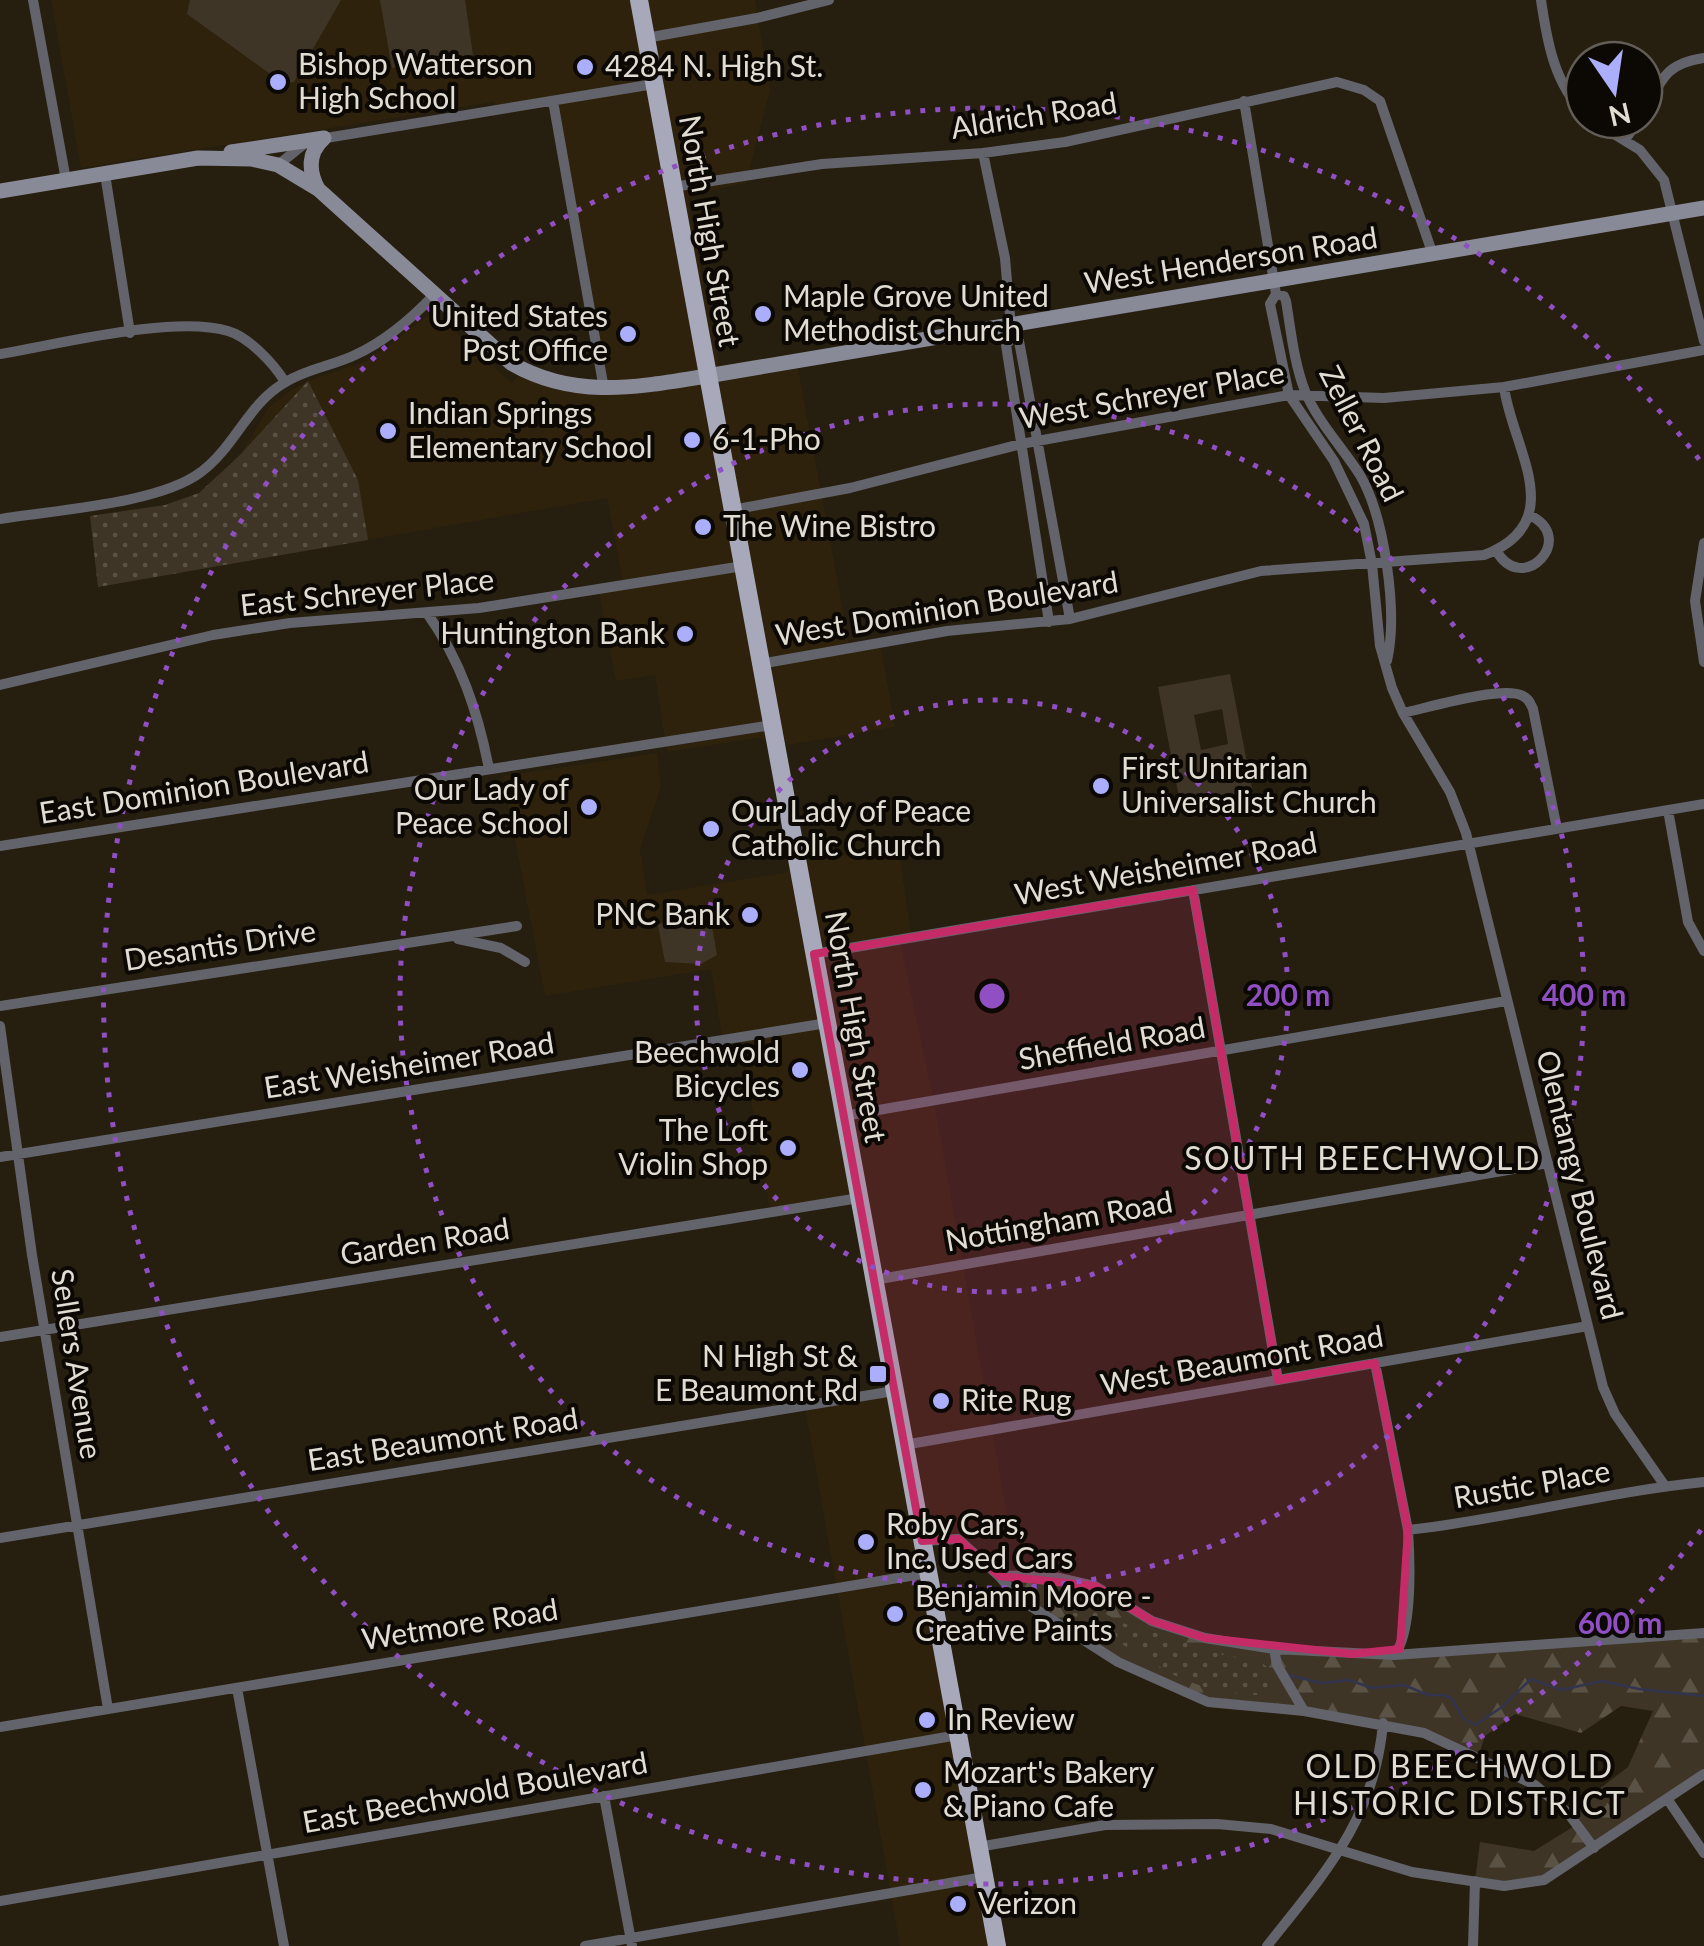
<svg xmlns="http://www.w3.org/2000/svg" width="1704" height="1946" font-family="Lato,sans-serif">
  <defs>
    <pattern id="forest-firs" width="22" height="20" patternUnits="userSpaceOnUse" patternTransform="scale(2.5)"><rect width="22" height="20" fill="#3e3526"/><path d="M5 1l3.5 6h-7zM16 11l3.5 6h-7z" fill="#5a5245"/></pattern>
    <pattern id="park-dots" width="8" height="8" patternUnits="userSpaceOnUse" patternTransform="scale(2.5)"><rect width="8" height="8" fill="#3e3526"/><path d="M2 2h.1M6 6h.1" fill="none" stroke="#5a5245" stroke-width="1.8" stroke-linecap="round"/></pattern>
  </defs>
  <rect width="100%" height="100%" fill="#261e0f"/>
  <!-- built -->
  <path fill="#2e220d" d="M51,0H755L770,90L746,183L693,194L688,200L719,366L795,353L850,648L880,642L895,727L787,745L757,738L667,752L655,675L616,681L599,593L624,588L607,498L98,587L90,516L165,505L199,493L240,455L269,407L288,392L308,381L369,360L433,312L512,383L520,374L604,393L553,102L496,110L494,102L81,168Z
    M657,753L661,787L640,849L647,895L783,873L807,861L898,847L912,938L900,942L934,1101L1009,1526L924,1541L998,1946H900L805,1408L894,1391L857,1199L771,1214L740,1039L723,1042L711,969L545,996L503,776Z"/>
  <!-- grass -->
  <path fill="#3e3526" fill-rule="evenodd" d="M190,0H341L294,82L284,84L187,14Z
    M380,0H465L473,55L392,68Z
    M1230,674L1254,799L1182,813L1158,687ZM1222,709L1228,744L1201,750L1194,715Z
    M681,914L711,920L717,955L701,964L665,962L658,925Z"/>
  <!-- forest -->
  <path fill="url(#forest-firs)" d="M1047,1575L1095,1586L1152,1621L1205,1638L1352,1654L1704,1633V1774L1544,1880L1504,1886L1475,1881L1480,1842L1534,1851L1576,1825L1568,1813L1628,1767L1653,1711L1621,1706L1581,1733L1515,1714L1485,1736L1478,1757L1424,1733L1208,1702L1118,1662L1018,1598L999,1576Z"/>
  <!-- park -->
  <path fill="url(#park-dots)" d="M308,381L358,480L368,540L98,587L90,516L165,505L199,493L240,455Z
    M1051,1590L1070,1594L1122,1623L1143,1629L1223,1655L1258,1660L1267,1667L1276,1690L1269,1696L1219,1692L1179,1678L1051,1602L1047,1595Z"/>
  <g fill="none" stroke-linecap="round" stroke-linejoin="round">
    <!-- stream -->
    <path stroke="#33344d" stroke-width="2.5" d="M1288,1675L1322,1683L1349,1680L1372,1688L1404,1685L1428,1695H1443L1451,1698L1464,1719L1475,1725L1502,1707L1531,1679L1561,1690L1602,1681L1639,1689L1704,1696"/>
    <!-- minor -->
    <path stroke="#62636b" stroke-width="10" d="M33,0L66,180
      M1541,0C1547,41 1554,83 1584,113
      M646,38L757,18L829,0
      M553,101L604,389
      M1244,101L1276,294L1270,304L1289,395L1334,461L1364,524L1372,564L1380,646L1392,688L1403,713L1450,792L1466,833L1603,1387L1615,1414L1665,1486
      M1644,112C1662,80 1664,64 1704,58
      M1591,120L1640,150L1664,180L1704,341
      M320,139L654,84
      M1625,140L1639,120
      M983,153L1005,258L1012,338L1006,345L1049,622
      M278,165L304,144
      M105,174L130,333
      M673,187L822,164L983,153L1065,142L1337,82L1364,90L1380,101L1433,255
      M1276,294L1284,296L1286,301C1291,331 1294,363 1305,391C1317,421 1343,448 1360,475C1385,518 1398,613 1387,661
      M1012,338L1019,341L1070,619
      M0,354C60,344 173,315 228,331C249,337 274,364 285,382
      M732,510L850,488L1021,444L1289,395L1384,398L1504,387L1704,350
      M0,519C54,510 159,504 201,472C234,448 248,404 284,383C306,369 332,366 355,355C386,341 411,319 434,295
      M1704,543L1695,601L1704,662
      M1496,550C1522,598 1579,537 1529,515
      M427,613C461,661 478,712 489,769
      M760,664L947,631L1070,619L1261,571L1484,555C1571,522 1512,448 1504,387
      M0,685L213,635L290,623L479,608L743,566
      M1403,713C1427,708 1503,685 1523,696C1529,699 1530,703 1533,709L1557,829
      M1668,810L1688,922L1704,951
      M0,846L772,725
      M1193,890L1278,1380
      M458,939L501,948L525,962
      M814,954L1704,804
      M0,1006L517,926
      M0,1026L32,1255L108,1709
      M844,1116L1506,1001
      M0,1157L827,1023
      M874,1280L1548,1163
      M0,1337L859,1198
      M1375,1363L1408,1530C1410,1559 1413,1634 1394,1655
      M904,1445L1588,1326
      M1408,1530C1507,1519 1604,1492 1704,1482
      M0,1538L894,1391
      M922,1541L958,1539L999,1576L1018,1598L1118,1662L1208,1702L1304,1711L1424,1733L1535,1785L1568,1813L1594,1848
      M999,1576L1047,1575L1095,1586L1152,1621L1205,1638L1274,1649L1394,1655L1704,1633
      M1274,1649L1277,1665L1304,1711
      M237,1688L284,1946
      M0,1727L928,1573
      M604,1796L632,1946
      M1668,1800L1704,1853
      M978,1847L1105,1825L1217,1824L1271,1829L1412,1872L1504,1886L1544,1880L1704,1774
      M0,1901L958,1735
      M585,1946L984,1877
      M1267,1946C1324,1874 1375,1819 1383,1723
      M1473,1946L1475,1881"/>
    <!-- secondary -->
    <path stroke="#898a97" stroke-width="15" d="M231,152L324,138
      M318,189C308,170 308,152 324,138
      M0,191L198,158L251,159L278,165L318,189L511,363C575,400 638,387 707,376L1704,208"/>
    <!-- primary -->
    <path stroke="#a7a8b9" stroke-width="18" d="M639,0L997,1946"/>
  </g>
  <!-- marked area -->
  <path fill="#c52c67" fill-opacity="0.2" stroke="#c52c67" stroke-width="8" stroke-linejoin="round" d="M1193,890L1278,1380L1375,1363L1408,1530L1400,1649L1352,1654L1205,1638L1152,1621L1095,1586L999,1576L958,1539L922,1541L814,954Z"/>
  <!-- distance rings -->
  <g fill="none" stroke="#904fc3" stroke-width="5" stroke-dasharray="5 10">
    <circle cx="992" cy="996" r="296"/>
    <circle cx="992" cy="996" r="592"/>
    <path d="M1701 1530A888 888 0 1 1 1701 462"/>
  </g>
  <!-- markers -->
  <g fill="#abaffb" stroke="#0c0804" stroke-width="4">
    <circle cx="585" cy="67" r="10"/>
    <circle cx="278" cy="82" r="10"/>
    <circle cx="763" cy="314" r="10"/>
    <circle cx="628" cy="334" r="10"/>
    <circle cx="388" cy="431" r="10"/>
    <circle cx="692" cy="440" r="10"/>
    <circle cx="703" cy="527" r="10"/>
    <circle cx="685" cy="634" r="10"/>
    <circle cx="1101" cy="786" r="10"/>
    <circle cx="589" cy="807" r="10"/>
    <circle cx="711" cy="829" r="10"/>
    <circle cx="750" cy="915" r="10"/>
    <circle cx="800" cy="1070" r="10"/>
    <circle cx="788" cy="1148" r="10"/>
    <rect x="868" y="1364" width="20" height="20" rx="5"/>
    <circle cx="941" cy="1401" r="10"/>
    <circle cx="866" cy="1542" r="10"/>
    <circle cx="895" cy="1614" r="10"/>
    <circle cx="927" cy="1720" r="10"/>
    <circle cx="923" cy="1790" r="10"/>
    <circle cx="958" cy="1904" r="10"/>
  </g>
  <g text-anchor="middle" stroke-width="8" stroke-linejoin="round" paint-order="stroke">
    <!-- poi labels -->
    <g font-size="30" fill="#e2ddd3" stroke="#0c0804" text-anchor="start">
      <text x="298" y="75">Bishop Watterson<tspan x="298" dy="34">High School</tspan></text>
      <text x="605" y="77">4284 N. High St.</text>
      <text x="783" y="307">Maple Grove United<tspan x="783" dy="34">Methodist Church</tspan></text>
      <text x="608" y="327" text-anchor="end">United States<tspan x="608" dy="34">Post Office</tspan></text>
      <text x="408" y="424">Indian Springs<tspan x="408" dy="34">Elementary School</tspan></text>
      <text x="712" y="450">6-1-Pho</text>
      <text x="723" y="537">The Wine Bistro</text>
      <text x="665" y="644" text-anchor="end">Huntington Bank</text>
      <text x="1121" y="779">First Unitarian<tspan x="1121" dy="34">Universalist Church</tspan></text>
      <text x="569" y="800" text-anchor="end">Our Lady of<tspan x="569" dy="34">Peace School</tspan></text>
      <text x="731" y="822">Our Lady of Peace<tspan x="731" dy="34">Catholic Church</tspan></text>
      <text x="730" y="925" text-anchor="end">PNC Bank</text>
      <text x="780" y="1063" text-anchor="end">Beechwold<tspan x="780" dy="34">Bicycles</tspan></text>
      <text x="768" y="1141" text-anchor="end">The Loft<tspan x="768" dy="34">Violin Shop</tspan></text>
      <text x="858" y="1367" text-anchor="end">N High St &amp;<tspan x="858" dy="34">E Beaumont Rd</tspan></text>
      <text x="961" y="1411">Rite Rug</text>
      <text x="886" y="1535">Roby Cars,<tspan x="886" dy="34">Inc. Used Cars</tspan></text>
      <text x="915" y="1607">Benjamin Moore -<tspan x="915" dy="34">Creative Paints</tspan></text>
      <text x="947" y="1730">In Review</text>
      <text x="943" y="1783">Mozart's Bakery<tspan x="943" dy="34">&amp; Piano Cafe</tspan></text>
      <text x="978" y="1914">Verizon</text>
    </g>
    <!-- street labels -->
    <g font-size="30" fill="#e2ddd3" stroke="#0c0804">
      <text transform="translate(1034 116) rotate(-9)" y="10">Aldrich Road</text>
      <text transform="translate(709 231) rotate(80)" y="10">North High Street</text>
      <text transform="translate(1231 261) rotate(-9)" y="10">West Henderson Road</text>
      <text transform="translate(1152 396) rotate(-10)" y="10">West Schreyer Place</text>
      <text transform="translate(1361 434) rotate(63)" y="10">Zeller Road</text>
      <text transform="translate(367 593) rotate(-6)" y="10">East Schreyer Place</text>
      <text transform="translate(947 609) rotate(-9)" y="10">West Dominion Boulevard</text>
      <text transform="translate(204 788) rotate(-9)" y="10">East Dominion Boulevard</text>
      <text transform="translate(1166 869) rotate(-10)" y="10">West Weisheimer Road</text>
      <text transform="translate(220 946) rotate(-9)" y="10">Desantis Drive</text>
      <text transform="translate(855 1027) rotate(80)" y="10">North High Street</text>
      <text transform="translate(1112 1044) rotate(-10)" y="10">Sheffield Road</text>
      <text transform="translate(409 1066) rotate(-9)" y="10">East Weisheimer Road</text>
      <text transform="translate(1579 1185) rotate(76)" y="10">Olentangy Boulevard</text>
      <text transform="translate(1059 1222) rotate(-10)" y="10">Nottingham Road</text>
      <text transform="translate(425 1242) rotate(-9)" y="10">Garden Road</text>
      <text transform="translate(1242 1361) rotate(-10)" y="10">West Beaumont Road</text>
      <text transform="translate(76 1364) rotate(81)" y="10">Sellers Avenue</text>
      <text transform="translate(443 1440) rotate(-9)" y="10">East Beaumont Road</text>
      <text transform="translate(1532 1485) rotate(-10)" y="10">Rustic Place</text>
      <text transform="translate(460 1625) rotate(-9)" y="10">Wetmore Road</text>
      <text transform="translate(475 1793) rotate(-10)" y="10">East Beechwold Boulevard</text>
    </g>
    <!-- neighbourhood labels -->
    <g font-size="32" letter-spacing="2.5" fill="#e2ddd3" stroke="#0c0804">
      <text x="1363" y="1170">SOUTH BEECHWOLD</text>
      <text x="1460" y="1778">OLD BEECHWOLD<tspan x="1460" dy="37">HISTORIC DISTRICT</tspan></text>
    </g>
  </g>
  <circle cx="992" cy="996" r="15" fill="#904fc3" stroke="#0c0804" stroke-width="5"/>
  <g font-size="30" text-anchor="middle" font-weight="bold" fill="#904fc3" stroke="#0c0804" stroke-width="8" stroke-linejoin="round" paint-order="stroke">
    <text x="1288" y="1006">200 m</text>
    <text x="1584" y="1006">400 m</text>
    <text x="1620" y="1634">600 m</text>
  </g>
  <!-- north arrow -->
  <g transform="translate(1614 90) rotate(167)"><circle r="48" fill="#0c0804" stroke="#625d57" stroke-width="2.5"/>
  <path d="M0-8L18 38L0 25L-18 38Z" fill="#abaffb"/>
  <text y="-15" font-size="28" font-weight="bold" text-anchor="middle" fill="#e2ddd3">N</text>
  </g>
</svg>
